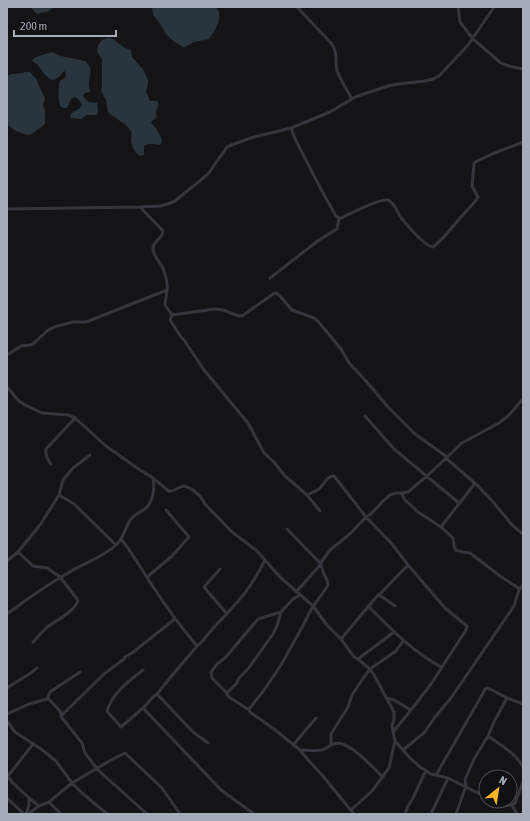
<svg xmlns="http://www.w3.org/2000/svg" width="530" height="821" font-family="'Asap Condensed',sans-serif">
  <rect width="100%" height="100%" fill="#141417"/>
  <!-- water -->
  <path fill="#29343c" d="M30,7H54L49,11L37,14Z
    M152,7H216C217,9 219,11 219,13C221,22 214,32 209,39L194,42L185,47H183C177,44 171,40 167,35C162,28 159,21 153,15Z
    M107,38C115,38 115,41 121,45C124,48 128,49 131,50L132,57L143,69L148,80V84L146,92L150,101H157C161,106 156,108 156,112C156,114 157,115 157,117L152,121L151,123C155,126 163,138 162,142C161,144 160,144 160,145C154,144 149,143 144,146V155L140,156C135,152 131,146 131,139C131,136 133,133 130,130C126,123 114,118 108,112L106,100L101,91L102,87V60L97,51L98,45L102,40Z
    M52,52L61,56L85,61C93,67 90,74 89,81C88,85 90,89 90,92L85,93L83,96L89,102L97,103L98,112L97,115H87L81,119L71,118L70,116C73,110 79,111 82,105L79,100L75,97L71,99L67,108H64L60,106C58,99 58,87 60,81L65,78L66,72L64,71L60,76L54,80C46,79 42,70 37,64C36,64 32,61 32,60L36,57Z
    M24,72H30L37,80L39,86L45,98L43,106L45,110V124L32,134L28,135L16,131L9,126L7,122V76C13,72 19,75 24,72Z"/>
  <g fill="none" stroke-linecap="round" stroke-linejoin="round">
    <!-- street -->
    <path stroke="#35363c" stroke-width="3" d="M297,7L331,43C339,54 334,59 337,70C340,80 347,90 352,99
      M458,7L460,22L473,39L501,63L509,66L523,69
      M291,128L295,139L324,195L336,216L339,218H341C349,214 379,199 387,200C394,201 398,214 402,219C408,226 424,246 433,247C444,239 452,227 461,217C467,210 473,205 478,197L472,186L474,164L475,162L492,154L523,142
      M140,207L163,231C163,239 152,241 153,249C153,257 162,263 164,271C166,277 168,284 167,290C167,295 165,300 165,305L172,315
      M7,209L140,207L160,206L168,204L175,201L208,174L227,147L234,144L254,137L291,128L330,112L355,97L388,86L398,84L425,81L433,79L439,76L468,45L494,7
      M270,278L319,240L337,229L339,218
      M172,315L215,309L223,310L239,316H242L273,294L276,293L279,295L292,310L314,318L317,320L341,349L349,363L366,381L388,407L415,434L447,457
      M172,315L170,320L181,337L184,340L204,370L248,423L264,453L274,462L285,476L307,495L320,511
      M7,355L21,346L30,345L33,344L47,331L54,327L73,322H86L167,290
      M7,387L19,401L27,406L42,413L68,415L75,418L106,446L137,468L150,476L169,491H172L183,486H185L193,490L200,496L205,504L232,532L257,551L280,577L313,606L327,625L341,639L354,657L358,659L370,669L374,675L394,712V719L392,726L395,741L389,768L372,791L352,809H350
      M365,416L394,449L459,503
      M446,458L478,486L494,503L508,520L513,526L523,534
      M51,464C47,459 45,455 46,449L75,418
      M401,493L405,500L418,512L441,527L453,538L454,546L456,550L462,552L470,553L500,576L520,589
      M59,495L74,504L116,545
      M307,495C311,493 316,491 319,489C325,484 326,476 334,476L366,517L392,544L408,565L445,608L467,626L466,630L431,684L411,710L393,732
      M441,527C452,512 464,498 475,483
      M287,529L321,564L296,592
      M121,539C134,555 144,574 156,591C168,610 182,628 197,646
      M18,552L33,566L47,568L60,577L77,599L78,601C73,613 56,620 46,628C41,633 37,638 33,642
      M7,561L18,552L40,525L59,495L63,480L73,468L90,455
      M220,569L204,587L227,614
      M147,577L172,556L189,537L166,510
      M379,595L408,565
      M368,606C392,630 412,651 441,667
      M7,614C27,599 47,585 68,573C84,563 102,558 116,545C124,538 125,527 131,519C135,514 141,512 146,508C153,501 155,488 153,479
      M341,639L378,595L384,598L395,606
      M358,659L394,632
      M143,670C129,681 113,692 107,711L121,727L143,708L154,696L157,694L175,672L197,646C202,643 211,630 216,625C221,620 226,615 231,609C245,595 256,578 265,560
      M7,688C17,681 28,676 37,668
      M227,693L212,678L211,672L217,664L225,658L258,619L281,612
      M157,694L193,732L208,743
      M48,698L60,711L62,718L82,743L85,753L98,770L147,814
      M386,698L394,700L411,710
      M143,708L221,790L254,814
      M249,710L229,697L227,695V693L236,684L239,678L248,669L273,634L277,626L281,612L293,599L300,595
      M7,714L29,704L47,699L50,692L80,672
      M61,716L104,674L124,659L125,657L132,653L175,619
      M7,721L15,732L41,749L56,761L72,783L82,793L107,814
      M488,736C500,745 516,753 523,767
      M395,741L411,759L420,767L431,774L448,778L486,797
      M331,744V734L348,707L352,695L362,680L370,669L396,651L403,641
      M293,745L316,718
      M300,750C307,750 315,751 322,750C329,748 332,741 342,744C356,748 372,767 383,777
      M403,750L424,733L435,717L451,698L514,606L519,590L523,585
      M7,775L12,782L29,798V805L26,814
      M436,775L486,688L490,689L507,698L523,704
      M8,776L33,744
      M7,798L24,814
      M29,798L39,806
      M494,801C501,804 509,808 515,803L523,782
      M49,802L61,814
      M512,805L517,814
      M28,814L39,806L49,802L72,783L111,760L125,753L162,788L180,814
      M354,814L322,775L309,761L300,750L274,729L250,712L249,710V709L262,693L281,665L300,631L312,608L327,587L328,584L327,580L323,572L321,564L322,561L330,550L351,533L366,517L371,514L383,501L390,495L396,493H401L408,492L427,476L462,443L499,423L508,416L523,399
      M405,814L408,806L413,798L426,770
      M431,814L448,778
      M456,814L466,786L465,780L474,759L488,736L495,720L507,698"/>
  </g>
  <!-- border -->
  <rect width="530" height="821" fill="none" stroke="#a5abb8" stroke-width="16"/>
  <!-- north arrow -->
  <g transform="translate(498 789) rotate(30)"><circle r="19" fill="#100f12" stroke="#4c4d54"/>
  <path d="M0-3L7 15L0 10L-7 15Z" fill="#ffb624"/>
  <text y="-6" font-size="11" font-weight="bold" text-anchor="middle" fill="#a5abb8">N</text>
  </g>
  <!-- scale -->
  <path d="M14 30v6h102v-6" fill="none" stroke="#a5abb8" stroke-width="2"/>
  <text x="20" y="30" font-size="12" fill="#a5abb8" stroke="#100f12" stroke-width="3" paint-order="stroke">200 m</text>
</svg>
